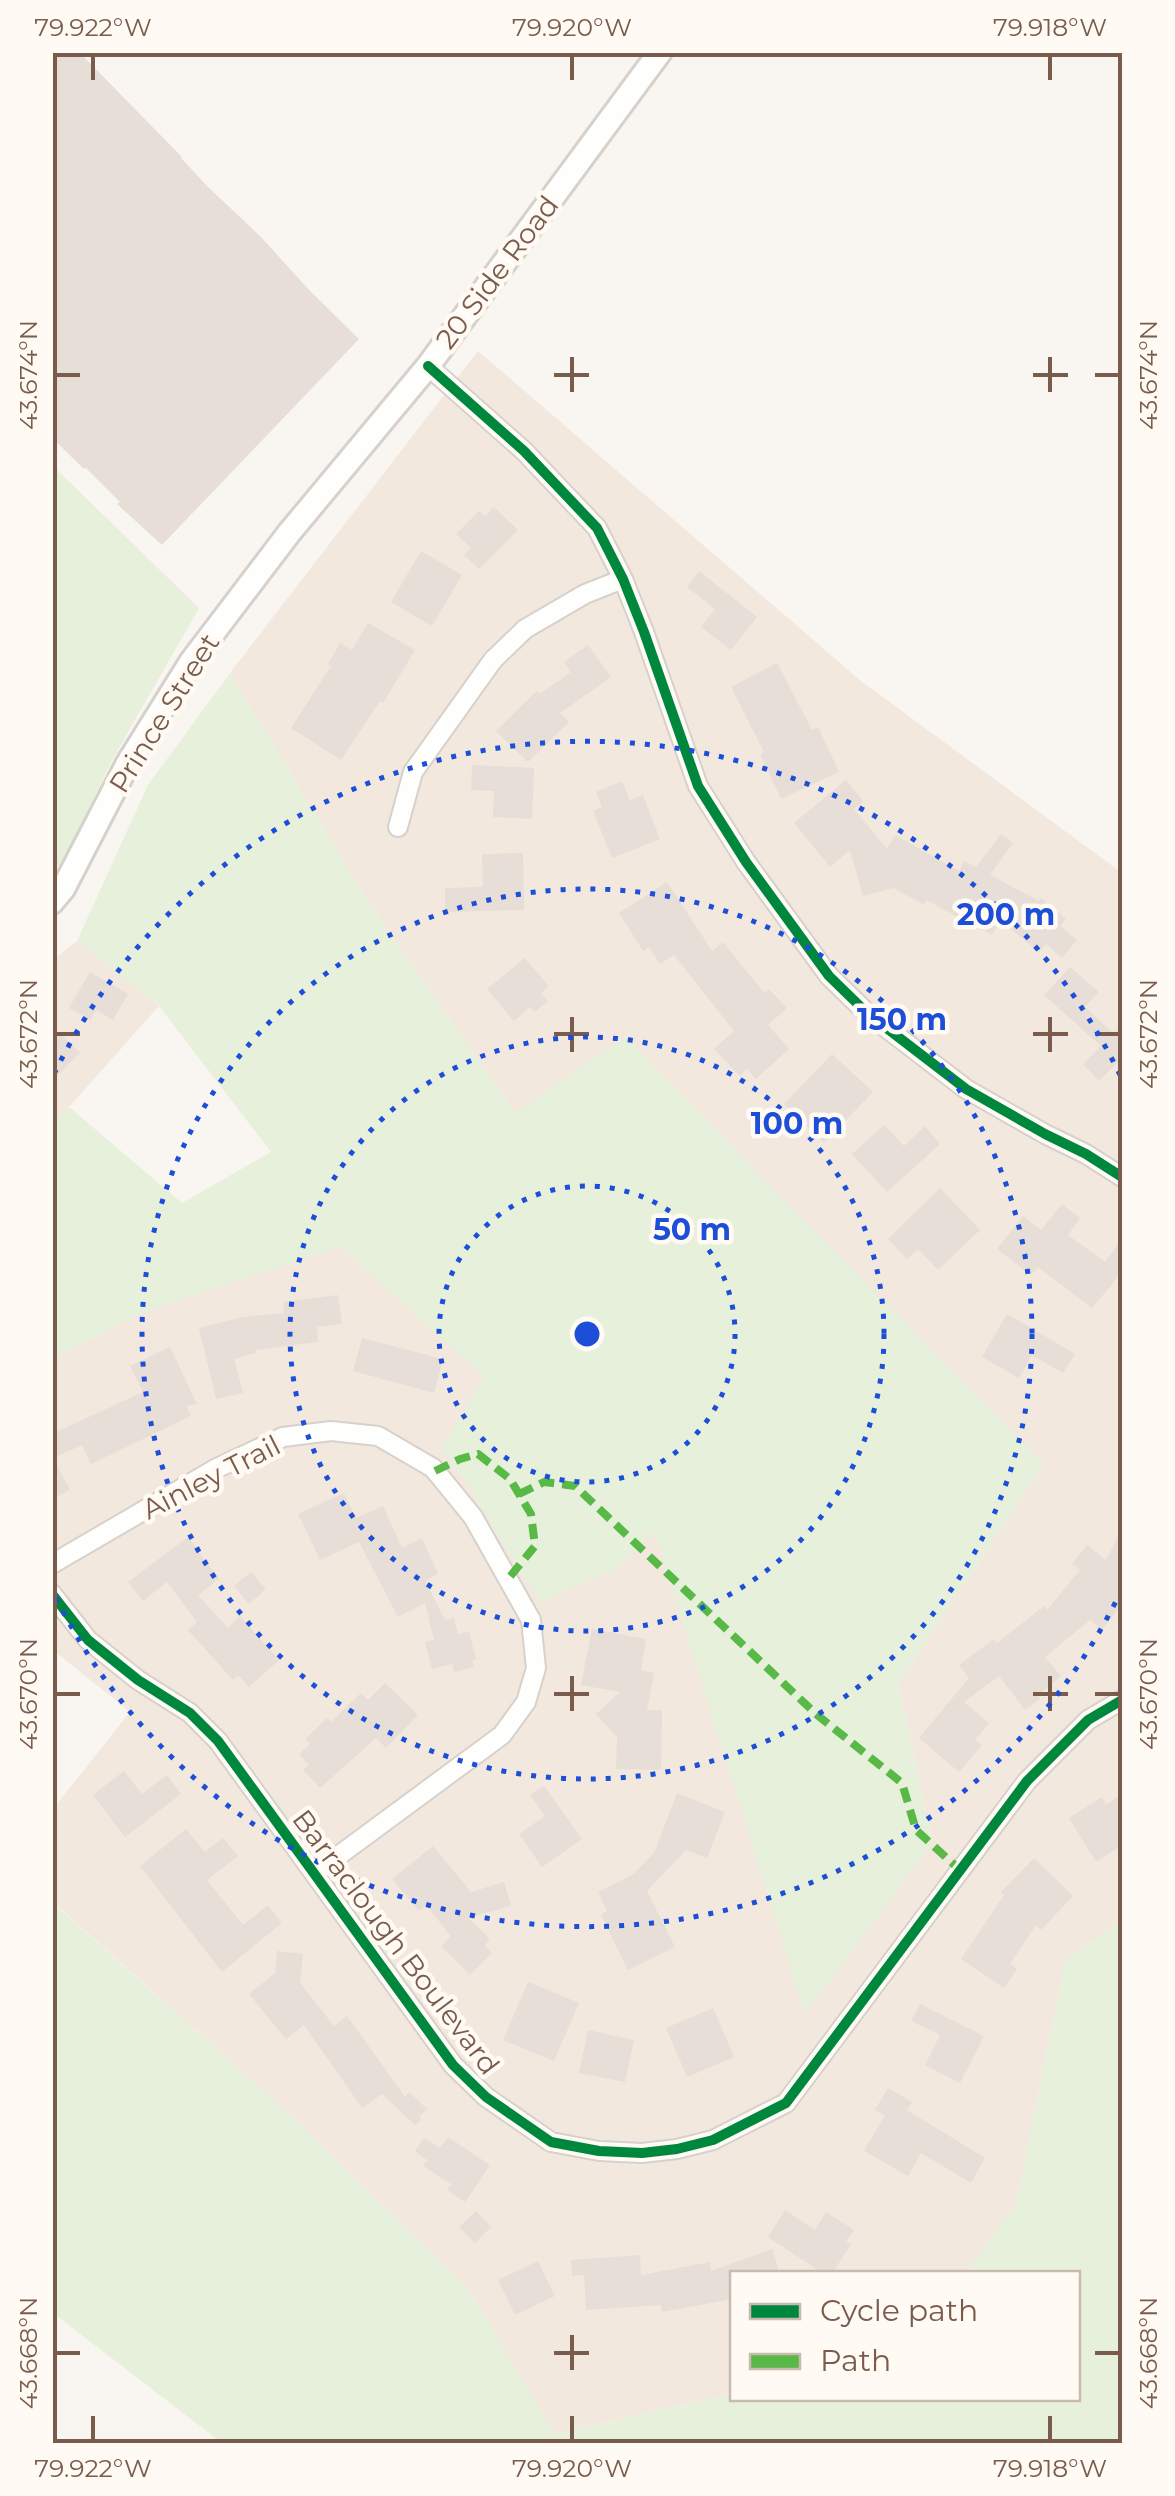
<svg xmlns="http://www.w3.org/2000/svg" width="1175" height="2496" font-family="Montserrat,sans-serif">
  <rect width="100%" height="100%" fill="#f9f5f0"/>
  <!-- residential -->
  <path fill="#f2e8de" d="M478,351L861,681L1122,873V1921L1066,1959L1016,2205L966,2273L732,2274V2394L554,2434L471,2292L286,2111L53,1902V1809L130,1712L53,1650V1359L138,1314L340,1246L653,1530L933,1843L898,1684L1044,1464L515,1113L363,894L230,673Z
    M77,941L159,1006L53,1125V960Z"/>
  <!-- green -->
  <path fill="#e7f0db" d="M52,465L199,608L111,762L61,867L52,862Z
    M230,673L363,894L515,1113L625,1037L1044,1464L898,1684L933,1843L805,2014L654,1531L618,1568L540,1602L463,1478L441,1450L484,1377L341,1247L138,1314L53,1359V1125L69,1107L182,1203L271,1152L159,1006L77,941L148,785Z
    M52,1902L286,2111L471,2292L555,2434L732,2394V2398H1078V2274L966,2273L1016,2204L1066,1959L1122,1921V2443H222L53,2313Z"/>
  <!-- building -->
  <path fill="#e6ded7" d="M52,52H79L182,157L181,158L207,186L261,237L310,291L359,339L162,545L117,504L120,502L86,468L84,469L52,438Z
    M494,507L518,530L479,569L464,555L471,548L456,534L479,511L485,516Z
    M421,551L462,575L432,626L391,602Z
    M699,571L757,617L731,650L701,627L715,609L687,587Z
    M368,623L415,650L383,703L380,701L341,760L291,728L331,666L328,664L340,643L352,650Z
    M588,645L611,677L560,713L569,722L528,762L496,731L537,691L540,694L571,672L564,662Z
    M777,663L812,730L818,727L839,772L781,799L760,754L764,752L731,687Z
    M472,765L534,768L532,819L493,817L494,791L471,790Z
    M846,780L863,801L854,809L887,849L895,835L959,871L964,861L976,867L1001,834L1013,843L990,875L1039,901L1041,898L1066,919L1060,926L1077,940L1062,958L1046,944L1039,952L1000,920L992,935L926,900L924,905L894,888L863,896L850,850L830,867L794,823Z
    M622,781L630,800L643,795L660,839L612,858L593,811L602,807L596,792Z
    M523,853L524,910L445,912V888L483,887L482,854Z
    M667,882L712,951L723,942L764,993L769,989L787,1008L768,1025L789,1049L756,1079L747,1069L740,1076L714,1049L734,1031L674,955L660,964L649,947L643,951L619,913Z
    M525,958L549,986L541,993L548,1001L535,1012L530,1007L514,1021L487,989Z
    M1070,967L1099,992L1085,1007L1114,1034L1122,1025V1058L1099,1081L1083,1064L1101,1046L1044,995Z
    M90,972L128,994L113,1020L96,1010L91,1020L69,1008Z
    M52,1026L80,1053L52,1081Z
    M832,1054L873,1092L824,1143L784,1104Z
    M884,1125L904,1146L925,1126L940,1144L887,1192L852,1154Z
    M940,1188L980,1230L938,1270L918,1249L907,1259L888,1239Z
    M1062,1204L1080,1218L1068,1235L1105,1262L1122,1239V1272L1092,1308L1038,1267L1031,1275L997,1249L1023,1216L1041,1230Z
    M338,1295L342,1324L317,1327L318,1342L256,1350V1353L234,1359L243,1393L216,1399L199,1328L243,1317L284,1313L283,1302Z
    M1007,1314L1075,1354L1063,1373L1032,1355L1019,1378L982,1357Z
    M362,1338L443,1359L434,1393L353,1371Z
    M170,1347L197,1404L186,1406L191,1416L91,1464L82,1445L53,1458L70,1490L52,1499V1434L143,1392L130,1366Z
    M344,1493L356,1518L383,1506L402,1548L422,1538L438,1574L425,1581L445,1620L454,1618L458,1634L469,1632L476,1659L472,1660L474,1667L454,1672L452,1664L432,1669L425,1642L434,1640L425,1603L398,1617L359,1542L320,1560L298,1514Z
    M1122,1529V1604L1102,1630L1090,1620L1045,1657L1061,1676L1037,1696L1040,1699L1025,1710L999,1676L964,1702L989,1723L975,1740L982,1745L959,1772L919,1738L969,1678L959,1665L994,1639L997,1643L1044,1606L1047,1610L1080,1570L1072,1564L1087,1545L1106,1560Z
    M188,1537L219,1579L198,1595L228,1628L240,1616L279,1660L249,1687L238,1675L233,1680L188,1630L197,1622L167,1582L143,1601L128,1582Z
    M251,1572L266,1589L249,1604L234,1586Z
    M592,1629L646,1639L641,1670L654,1673L647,1710H662L661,1770L616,1769L617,1737L596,1714L620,1692L581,1685Z
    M385,1683L418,1715L386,1748L376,1738L320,1788L303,1770L309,1765L299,1754L310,1744L305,1739L327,1718L331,1722L361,1693L368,1700Z
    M124,1771L142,1794L167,1775L181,1794L125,1837L93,1795Z
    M544,1786L582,1839L542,1867L519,1834L545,1816L530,1795Z
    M677,1793L725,1812L707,1858L686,1850L647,1891L675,1947L628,1970L601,1915L607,1911L598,1892L634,1874L654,1853Z
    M1122,1794V1845L1096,1862L1069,1818L1102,1797L1106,1805Z
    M186,1829L205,1852L223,1838L238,1856L207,1880L243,1925L268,1905L282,1923L222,1972L140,1866Z
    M433,1846L471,1892L504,1882L511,1906L468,1918L490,1939L485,1945L492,1953L470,1975L441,1946L451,1936L426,1905L419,1911L392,1879Z
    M1034,1858L1073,1896L1041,1930L1036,1925L1010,1964L1017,1969L1004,1988L961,1959L1004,1895L1001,1892Z
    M277,1951L303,1954L300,1983L334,2026L347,2016L405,2097L409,2092L427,2109L419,2117L421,2120L415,2125L382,2094L362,2108L304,2025L286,2039L249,1994L275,1973Z
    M528,1982L579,2003L554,2061L503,2040Z
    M920,2004L984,2036L960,2083L925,2065L940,2035L911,2021Z
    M713,2008L734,2057L687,2077L666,2028Z
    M588,2030L634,2040L625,2082L579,2073Z
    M888,2088L912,2102L907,2110L985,2158L971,2183L921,2153L908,2176L864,2151L885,2115L875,2110Z
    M448,2137L490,2165L465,2202L447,2190L451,2184L423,2166L427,2160L415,2151L424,2138L440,2148Z
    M785,2210L815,2230L826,2212L854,2230L846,2241L851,2244L832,2274H824L768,2237Z
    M476,2211L491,2227L475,2243L459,2227Z
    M772,2249L780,2274H732V2299L662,2312L661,2305L586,2310L584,2275L572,2276L571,2260L640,2255L641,2275L710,2262L711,2271Z
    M538,2261L555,2296L515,2315L498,2280Z"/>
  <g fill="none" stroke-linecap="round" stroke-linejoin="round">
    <defs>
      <path id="minor" d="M428,366L524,451L597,528L623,579L644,632L698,786L746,862L829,976L867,1013L966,1089L1045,1134L1086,1154L1122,1177
        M398,827L413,772L493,660L525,629L585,594L623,579
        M52,1564L215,1469L283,1437L331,1431L378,1436L433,1468L473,1517L531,1620L536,1668L526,1702L502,1735L315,1873
        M52,1594L88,1640L138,1680L190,1713L218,1741L453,2065L486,2097L551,2142L599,2151L642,2153L677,2149L713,2140L786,2103L1027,1781L1088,1720L1122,1700"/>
      <path id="tertiary" d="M52,902L63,889L128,763L191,662L289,533L428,366L660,52"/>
    </defs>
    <!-- minor casing -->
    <use href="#minor" stroke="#d7d1cb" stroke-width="22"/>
    <!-- tertiary casing -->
    <use href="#tertiary" stroke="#d7d1cb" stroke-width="28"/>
    <!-- minor -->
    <use href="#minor" stroke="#fefefd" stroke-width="18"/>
    <!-- tertiary -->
    <use href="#tertiary" stroke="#fefefd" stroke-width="22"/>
    <!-- quiet -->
    <path stroke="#58b947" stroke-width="8" stroke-dasharray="15 8" stroke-linecap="butt" d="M435,1471L460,1459L478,1454L510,1479L531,1514L535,1546L508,1579
      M519,1494L544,1482L575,1486L816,1714L902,1783L916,1830L960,1870"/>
    <defs>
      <path id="cycleway" d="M428,366L524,451L597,528L623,579L644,632L698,786L746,862L829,976L867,1013L966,1089L1045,1134L1086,1154L1122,1177
        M52,1594L88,1640L138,1680L190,1713L218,1741L453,2065L486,2097L551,2142L599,2151L642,2153L677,2149L713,2140L786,2103L1027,1781L1088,1720L1122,1700"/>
    </defs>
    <!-- cycleway casing -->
    <use href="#cycleway" stroke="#fffaf3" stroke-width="16"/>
    <!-- cycleway -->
    <use href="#cycleway" stroke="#00873e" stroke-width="10"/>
  </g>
  <!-- ticks -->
  <path fill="none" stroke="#7a5c4d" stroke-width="4" d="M93,55V80M572,55V80M1050,55V80M572,357V392M1050,357V392M55,375H80M554,375H589M1033,375H1068M1095,375H1120M572,1017V1052M1050,1017V1052M55,1034H80M554,1034H589M1033,1034H1068M1095,1034H1120M572,1676V1711M1050,1676V1711M55,1694H80M554,1694H589M1033,1694H1068M1095,1694H1120M572,2335V2370M55,2353H80M554,2353H589M1095,2353H1120M93,2416V2441M572,2416V2441M1050,2416V2441"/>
  <!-- distance rings -->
  <g fill="none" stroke="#1d4ed8" stroke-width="5" stroke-dasharray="5 10">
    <circle cx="587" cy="1334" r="148"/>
    <circle cx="587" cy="1334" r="297"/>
    <circle cx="587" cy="1334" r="445"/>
    <path d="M1122 1589A593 593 0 0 1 54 1594M54 1074A593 593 0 0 1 1122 1079"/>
  </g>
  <g text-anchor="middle" stroke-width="9" stroke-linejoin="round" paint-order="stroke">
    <!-- street labels -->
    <g font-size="28" fill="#7a5c4d" stroke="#fffaf3">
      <text transform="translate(497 272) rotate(-53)" y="10">20 Side Road</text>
      <text transform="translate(164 713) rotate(-58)" y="10">Prince Street</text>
      <text transform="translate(211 1477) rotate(-27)" y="10">Ainley Trail</text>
      <text transform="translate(396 1942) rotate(53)" y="10">Barraclough Boulevard</text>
    </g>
  </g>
  <circle cx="587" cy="1334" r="15" fill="#1d4ed8" stroke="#fffaf3" stroke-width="5"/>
  <g font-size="30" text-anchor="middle" font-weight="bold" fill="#1d4ed8" stroke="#fffaf3" stroke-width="9" stroke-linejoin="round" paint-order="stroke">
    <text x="1006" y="925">200 m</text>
    <text x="902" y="1030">150 m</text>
    <text x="797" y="1134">100 m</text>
    <text x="692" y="1240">50 m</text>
  </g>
  <!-- border -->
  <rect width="1175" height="2496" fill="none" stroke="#fffaf3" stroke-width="110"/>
  <!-- legend -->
  <rect x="730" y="2271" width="350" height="130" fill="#fffaf3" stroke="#cabbb1" stroke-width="2.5"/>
  <rect x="750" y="2304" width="50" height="15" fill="#00873e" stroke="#cabbb1" stroke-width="2.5"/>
  <text x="820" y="2321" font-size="30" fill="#7a5c4d">Cycle path</text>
  <rect x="750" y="2354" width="50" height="15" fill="#58b947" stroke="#cabbb1" stroke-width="2.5"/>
  <text x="820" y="2371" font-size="30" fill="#7a5c4d">Path</text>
  <rect x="55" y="55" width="1065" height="2386" fill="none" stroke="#7a5c4d" stroke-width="4"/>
  <g font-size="25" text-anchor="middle" fill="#7a5c4d">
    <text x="93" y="36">79.922°W</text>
    <text x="572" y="36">79.920°W</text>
    <text x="1050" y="36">79.918°W</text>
    <text transform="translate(28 375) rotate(-90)" y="9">43.674°N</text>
    <text transform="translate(1148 375) rotate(-90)" y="9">43.674°N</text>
    <text transform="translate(28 1034) rotate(-90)" y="9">43.672°N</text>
    <text transform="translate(1148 1034) rotate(-90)" y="9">43.672°N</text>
    <text transform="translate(28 1694) rotate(-90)" y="9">43.670°N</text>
    <text transform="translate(1148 1694) rotate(-90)" y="9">43.670°N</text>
    <text transform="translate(28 2353) rotate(-90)" y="9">43.668°N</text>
    <text transform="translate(1148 2353) rotate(-90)" y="9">43.668°N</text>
    <text x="93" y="2477">79.922°W</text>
    <text x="572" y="2477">79.920°W</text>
    <text x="1050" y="2477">79.918°W</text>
  </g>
</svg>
